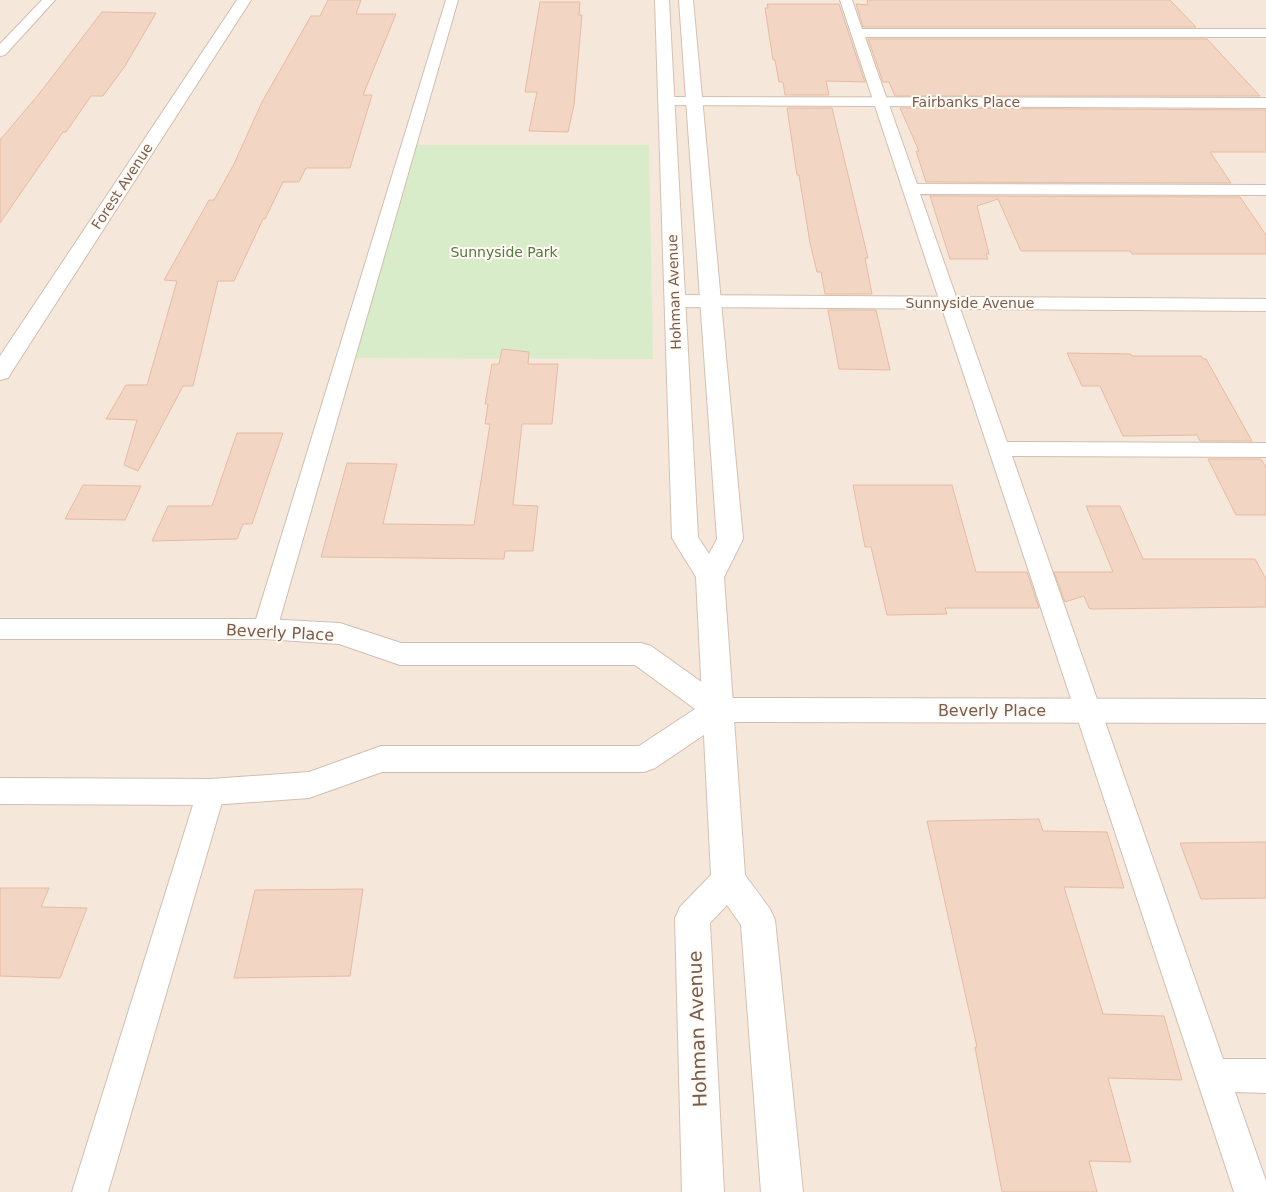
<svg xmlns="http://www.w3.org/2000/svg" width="1266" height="1192" font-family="'DejaVu Sans',sans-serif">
  <rect width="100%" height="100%" fill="#fdf6ec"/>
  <!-- residential -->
  <path fill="#f5e8da" d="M0,0H1266V1192H0Z"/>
  <!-- green -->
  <path fill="#d8ecc9" d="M416,145H649L653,359L355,358Z"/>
  <!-- building -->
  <path fill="#f3d5c3" stroke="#e6bba3" d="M328,0H361L356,14H396L363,95H372L350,168H306L299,182H283L265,219H263L234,281H218L193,386H183L138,471L124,465L137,420L106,419L126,385H147L177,281L164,280L209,200H214L234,164L262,102L311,16H320Z
    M867,0H1170L1196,27H863L856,4L868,5Z
    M540,2H580L579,15H582L574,105L568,132L529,131L537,92H525Z
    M767,4H839L865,82L826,81L829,95H785L783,82H779L775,60H773L765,8H768Z
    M102,12L156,13L125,66L103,96H91L66,132H63L0,223V140L39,94Z
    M868,39H1207L1260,96H895L889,82H883Z
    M787,108H832L868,258H865L872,294H825L821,272H817L810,243L799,175H797Z
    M900,108L1266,110V152H1210L1231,183L926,182L916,151H919Z
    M930,196L1240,197L1266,235V254H1132L1130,251H1021L998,199L977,206L989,254H986L988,259H950Z
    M828,310H876L890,370L839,369Z
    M502,349L529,352L528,364H558L552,424H522L513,505L538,506L533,551H505L504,559L321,557L347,463L397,464L383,524L474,525L490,424H485L488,404H485L492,364H499Z
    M1067,353L1131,354L1132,356H1201L1203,359H1206L1252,441H1200L1197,435L1123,436L1100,386H1082Z
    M237,433H283L252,524H243L237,539L152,541L168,506H212Z
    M1208,459H1261L1266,467V515H1236Z
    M83,485L141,486L125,520L65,519Z
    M853,485H952L976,572H1027L1039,608H945L947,614L887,615L871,547H865Z
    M1086,506H1120L1143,559H1255L1266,579V607L1092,609L1089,608L1084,596L1065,602L1054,572H1113Z
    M1039,819L1043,831L1107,832L1124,888L1064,887L1103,1014L1164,1016L1182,1080L1108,1078L1131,1162L1089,1161L1097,1192H1002L975,1047H977L927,821Z
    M1266,842V898L1201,899L1180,843Z
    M0,888H49L41,907L87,908L60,978L0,976Z
    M363,889L350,976L234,978L255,890Z"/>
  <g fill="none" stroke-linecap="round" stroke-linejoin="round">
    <defs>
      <path id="lane" d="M42,0H55L5,55L0,56V44Z
        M446,0H458L277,629L274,635L265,638L256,635L253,629Z
        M840,0H852L862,29H1266V37H865L917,184L1266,185V195L920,194L1007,442L1266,443V457L1012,456L1223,1059H1266V1093L1235,1092L1266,1181V1192H1234Z
        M211,780L221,784L225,792L108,1192H72L197,792L201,784Z"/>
      <path id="street" d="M237,0H251L11,373L8,378L0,380V356Z
        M667,97L1266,98V108L661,105L659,102L661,99Z
        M675,295L1266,299V311L675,307L668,305L665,301L668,297Z
        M0,619H265L340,623L401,643H641L651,646L724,698L1266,699V723L723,722L655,768L644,772H382L309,798L211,805L0,804V778L211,779L309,772L381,746H639L695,709L635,665H400L339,644L265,639H0Z"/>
      <path id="secondary" d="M655,0H669L698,537L709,554L717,539L679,0H693L743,539L724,577L745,875L770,909L775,920L803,1192H761L741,925L727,905L710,923L724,1192H682L675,918L680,907L711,875L696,577L672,538Z"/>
    </defs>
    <!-- lane casing -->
    <use href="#lane" stroke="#d1beb0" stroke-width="2"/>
    <!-- street casing -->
    <use href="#street" stroke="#d1beb0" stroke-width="2"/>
    <!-- secondary casing -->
    <use href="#secondary" stroke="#d6c0b0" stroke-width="2"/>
    <!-- lane -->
    <use href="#lane" fill="#fff" fill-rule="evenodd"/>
    <!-- street -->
    <use href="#street" fill="#fff" fill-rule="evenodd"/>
    <!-- secondary -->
    <use href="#secondary" fill="#fff" fill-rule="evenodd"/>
  </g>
  <g text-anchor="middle" stroke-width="4" stroke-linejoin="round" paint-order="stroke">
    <!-- far-street labels -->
    <g font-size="14" fill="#7a5c4d" stroke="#fffaf3">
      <text x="966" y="107">Fairbanks Place</text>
      <text transform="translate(122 186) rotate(-57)" y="5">Forest Avenue</text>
      <text transform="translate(674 292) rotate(-92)" y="5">Hohman Avenue</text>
      <text x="970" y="308">Sunnyside Avenue</text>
    </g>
    <!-- far-park labels -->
    <g font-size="14" fill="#537a41" stroke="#fffaf3">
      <text x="504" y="257">Sunnyside Park</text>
    </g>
    <!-- street labels -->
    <g font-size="16" fill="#7a5c4d" stroke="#fffaf3">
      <text transform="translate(280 632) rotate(3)" y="6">Beverly Place</text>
      <text x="992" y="716">Beverly Place</text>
    </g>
    <!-- near-street labels -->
    <g font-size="19" fill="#7a5c4d" stroke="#fffaf3">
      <text transform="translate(697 1029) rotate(-92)" y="7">Hohman Avenue</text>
    </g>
  </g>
</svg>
